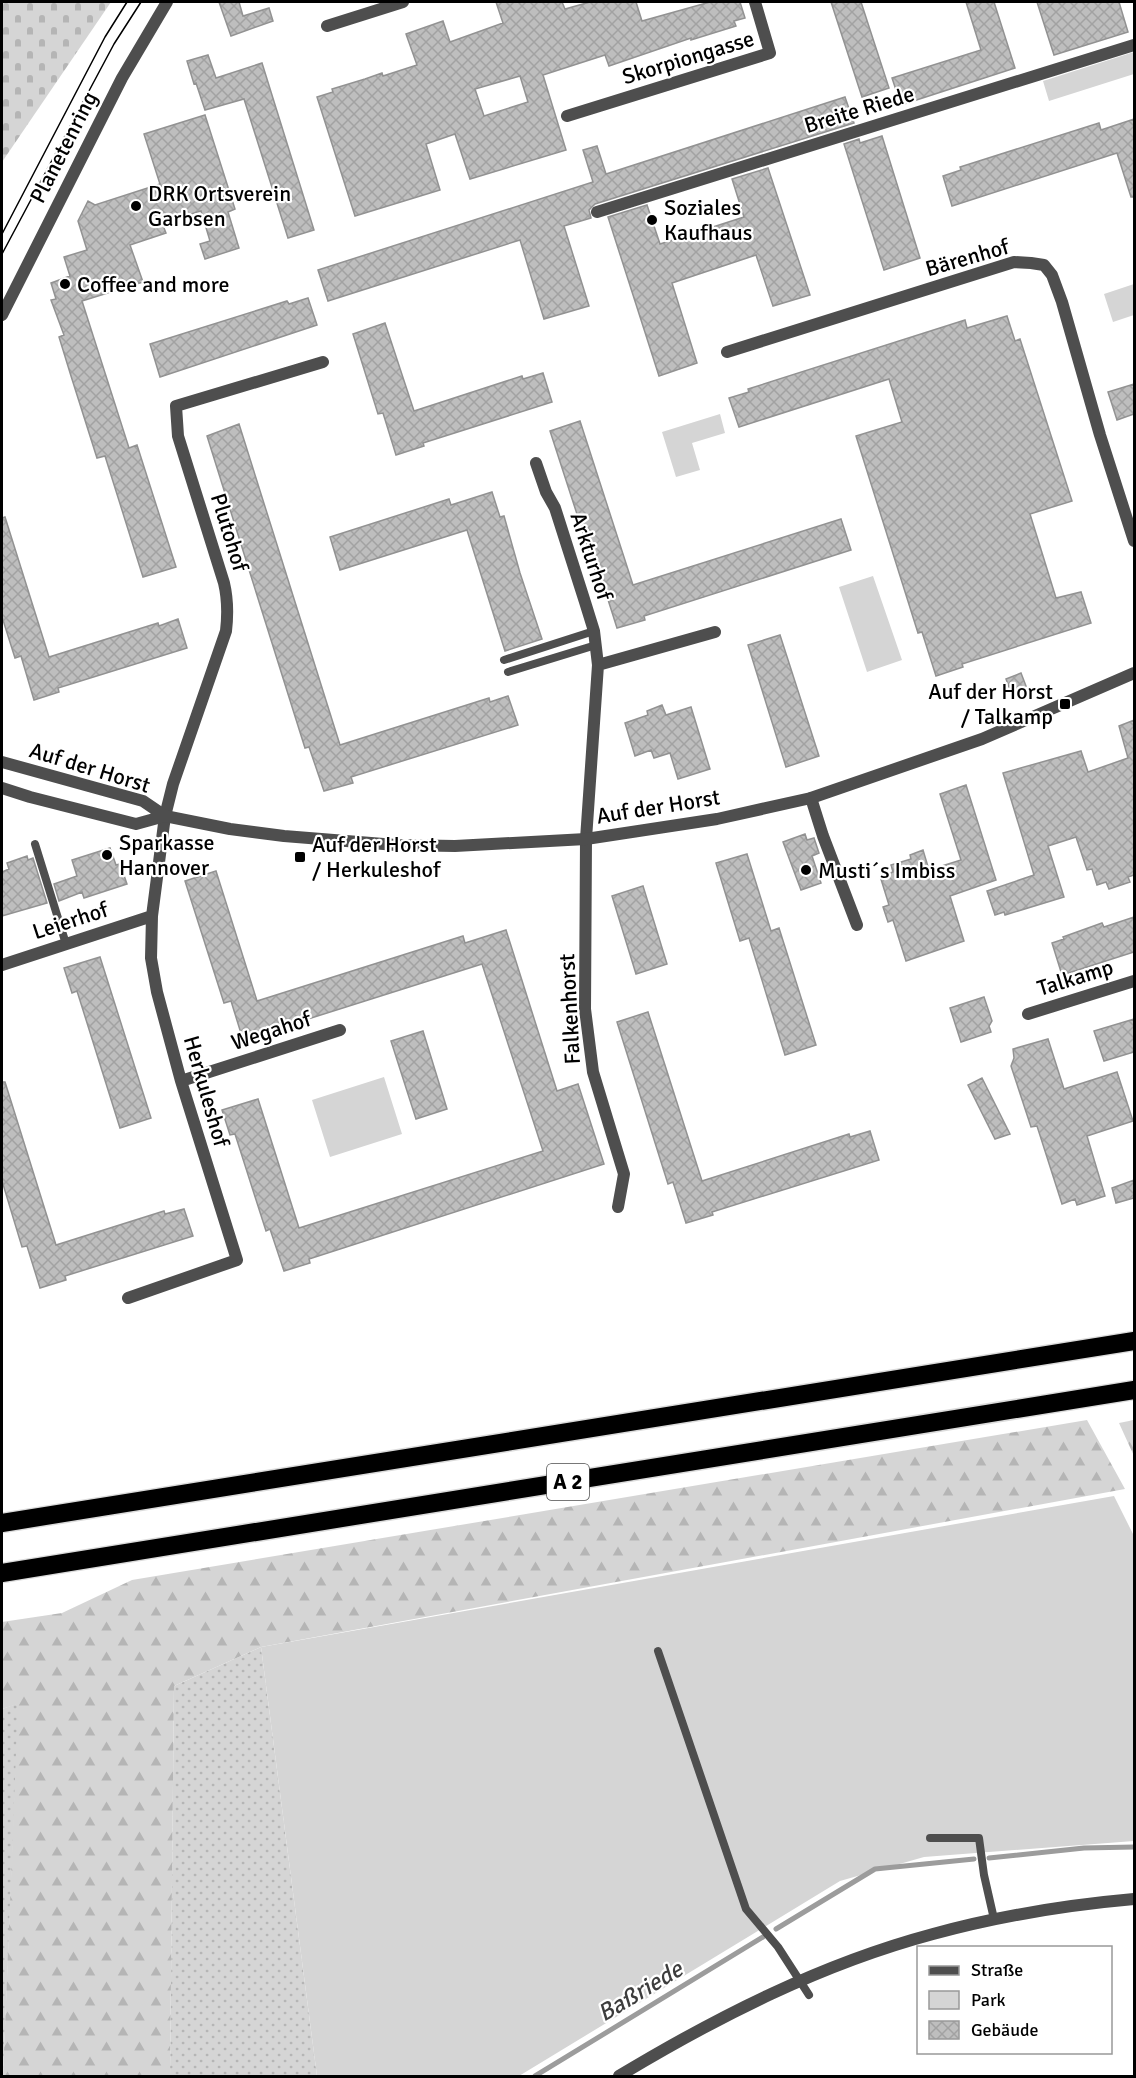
<svg xmlns="http://www.w3.org/2000/svg" width="1136" height="2078" font-family="Signika,sans-serif">
  <defs>
    <pattern id="grass-dots" width="8" height="8" patternUnits="userSpaceOnUse" patternTransform="scale(1.5)"><rect width="8" height="8" fill="#d5d5d5"/><path d="M2 2h.1M6 6h.1" fill="none" stroke="#b5b5b5" stroke-width="1.8" stroke-linecap="round"/></pattern>
    <pattern id="forest-firs" width="22" height="20" patternUnits="userSpaceOnUse" patternTransform="scale(1.5)"><rect width="22" height="20" fill="#d5d5d5"/><path d="M5 1l3.5 6h-7zM16 11l3.5 6h-7z" fill="#b5b5b5"/></pattern>
    <pattern id="cemetery-stones" width="16" height="16" patternUnits="userSpaceOnUse" patternTransform="scale(1.5)"><rect width="16" height="16" fill="#d5d5d5"/><path d="M2 7V4a2 2 0 0 1 4 0v3zM10 15v-3a2 2 0 0 1 4 0v3z" fill="#b5b5b5"/></pattern>
    <pattern id="building-cross-hatch" width="8" height="8" patternUnits="userSpaceOnUse" patternTransform="scale(1.5)"><rect width="8" height="8" fill="#bebebe"/><path d="M0 0l8 8M0 8l8-8" fill="none" stroke="#a2a2a2"/></pattern>
  </defs>
  <rect width="100%" height="100%" fill="#fff"/>
  <!-- grass -->
  <path fill="url(#grass-dots)" d="M261,1647L317,2076H170L174,1686Z
    M19,1703L3,2076H2V1709Z"/>
  <!-- forest -->
  <path fill="url(#forest-firs)" d="M1087,1420L1125,1489L261,1647L174,1686L170,2076H3L18,1704L2,1709V1622L62,1613L132,1580Z
    M1134,1420V1456L1119,1423Z"/>
  <!-- cemetery -->
  <path fill="url(#cemetery-stones)" d="M2,2H111L2,162Z"/>
  <!-- green -->
  <path fill="#d5d5d5" d="M1134,52V74L1049,101L1043,81Z
    M1134,284V315L1113,322L1104,294Z
    M720,414L725,433L692,443L700,470L676,477L662,432Z
    M873,576L902,660L867,672L839,587Z
    M384,1077L402,1134L330,1157L312,1100Z
    M1114,1496L1134,1536V1841L924,1857L840,1881L519,2076H317L261,1647Z"/>
  <g fill="none" stroke-linecap="round" stroke-linejoin="round">
    <!-- stream -->
    <path stroke="#9c9c9c" stroke-width="5" d="M989,1858L1084,1848L1134,1847
      M776,1929L875,1869L974,1859
      M535,2076L763,1937"/>
  </g>
  <!-- building -->
  <path fill="url(#building-cross-hatch)" stroke="#929292" stroke-width="1.5" fill-rule="evenodd" d="M219,2H239L243,16L269,8L273,21L231,36Z
    M496,2H562L565,9L590,2H636L642,21L710,2H740L745,18L734,21L736,26L691,40V38L609,66L605,55L543,75L566,150L470,179L455,134L426,144L440,190L355,216L317,97L333,92L332,89L365,79L382,73L383,76L417,65L406,34L443,21L450,42L503,23ZM520,76L528,102L484,116L475,89Z
    M831,2H861L889,88L862,97Z
    M966,2H994L1015,68L901,105L892,78L981,50Z
    M1037,2H1119L1128,32L1054,55Z
    M208,55L216,78L262,63L314,230L288,238L244,99L205,110L196,83L194,84L187,61Z
    M845,97L854,123L595,204L589,210L591,218L564,226L589,306L544,319L520,240L328,301L318,270L593,182L583,150L597,146L606,174Z
    M205,115L235,209L228,212L239,248L205,259L200,244L210,241L201,211L162,223L166,233L130,245L143,282L82,301L129,448L137,445L176,567L143,577L105,456L97,458L71,376L59,337L64,335L51,300L56,299L51,283L70,276L64,257L87,250L78,221L88,201L95,205L160,184L144,134Z
    M1134,119V197H1131L1117,153L952,206L943,176L961,170L960,167L1099,123L1101,130Z
    M882,136L920,258L884,270L844,144L859,139L860,143Z
    M768,168L810,295L773,306L756,255L672,283L697,363L659,376L608,217L647,205L660,244L744,217L732,179Z
    M308,298L317,325L160,377L150,344L287,301L289,304Z
    M1007,316L1015,341L1020,339L1072,501L1030,514L1056,598L1081,592L1091,623L962,664L963,667L936,676L922,632L918,633L856,436L902,422L889,379L739,427L729,398L749,392L748,389L965,320L967,328Z
    M385,323L414,411L522,376L523,379L543,373L552,402L423,443L424,446L396,455L383,413L378,414L353,334Z
    M1134,384V414L1117,420L1108,392Z
    M580,421L633,585L841,519L851,550L644,616L645,620L617,628L604,587L601,588L550,431Z
    M239,424L340,745L489,698L490,702L508,696L518,725L351,777L353,783L324,791L309,747L305,748L207,436Z
    M492,492L500,517L504,516L520,573L542,639L505,651L467,530L340,570L330,537L449,499L451,505Z
    M5,517L49,657L158,623L159,626L178,619L187,648L58,688L59,692L34,700L21,656L15,658L2,617V518Z
    M780,635L819,756L786,767L748,645Z
    M1021,673L1026,686L1011,693L1006,679Z
    M662,705L666,715L691,707L710,769L678,779L670,753L654,758L651,750L635,756L625,723L648,715L647,711Z
    M1134,720V875L1128,877L1130,882L1109,889L1106,882L1097,885L1092,869L1087,870L1076,837L1048,846L1064,897L1005,915L1004,912L995,915L987,891L1034,875L1003,773L1081,751L1088,772L1128,758L1119,726Z
    M966,785L996,880L950,896L964,941L906,961L893,920L888,922L883,907L889,905L880,876L893,872L891,865L911,859L910,855L923,850L929,870L961,860L940,794Z
    M805,834L807,840L814,838L819,853L812,856L821,883L801,890L783,842Z
    M110,848L116,865L120,864L127,884L84,898L82,892L59,901L54,884L77,876L72,860Z
    M747,854L771,931L779,928L816,1045L785,1055L749,938L740,941L716,863Z
    M27,856L28,860L33,858L47,903L2,916V872L9,869L7,863Z
    M216,871L257,1001L463,936L465,943L506,930L557,1091L578,1084L604,1164L309,1259L310,1263L284,1271L270,1229L266,1231L235,1134L230,1135L222,1110L258,1099L299,1228L543,1151L482,964L267,1032L268,1036L244,1043L231,1001L224,1003L185,881Z
    M643,886L667,964L636,974L612,896Z
    M1134,917V952L1062,975L1052,943L1064,939L1063,937L1102,923L1104,927Z
    M100,957L151,1118L120,1128L77,991L72,993L64,968Z
    M984,997L992,1021L989,1026L991,1032L961,1042L950,1008Z
    M648,1012L702,1181L849,1134L850,1137L870,1131L879,1160L712,1212L713,1215L686,1223L673,1182L668,1184L617,1022Z
    M1134,1019V1052L1104,1061L1094,1031Z
    M423,1031L447,1109L416,1119L391,1041Z
    M1048,1039L1064,1089L1117,1072L1133,1121L1087,1136L1105,1196L1077,1205L1075,1199L1062,1204L1037,1126L1031,1127L1011,1066L1014,1058L1013,1049Z
    M982,1078L1010,1134L995,1139L968,1085Z
    M2,1082H5L56,1245L164,1211L165,1214L184,1209L193,1236L65,1276L66,1280L40,1288L27,1246L22,1247L2,1181Z
    M1134,1180V1198L1116,1203L1112,1188Z"/>
  <g fill="none" stroke-linecap="round" stroke-linejoin="round">
    <defs>
      <path id="motorway" d="M2,1523L1134,1341
        M2,1573L1134,1390"/>
    </defs>
    <!-- motorway casing -->
    <use href="#motorway" stroke="#dbdbdb" stroke-width="21"/>
    <!-- service -->
    <path stroke="#4e4e4e" stroke-width="8" d="M504,660L594,631
      M508,672L596,645
      M35,844L66,944
      M658,1651L746,1909L778,1947L809,1995
      M930,1838H979L984,1875L994,1919"/>
    <!-- pedestrian -->
    <path stroke="#4e4e4e" stroke-width="12" d="M597,212L1134,45"/>
    <!-- minor -->
    <path stroke="#4e4e4e" stroke-width="12" d="M327,26L403,2
      M567,116L770,53L755,2
      M727,352L1014,262L1031,263L1044,265L1052,275L1062,302L1100,435L1134,541
      M536,463L546,492L555,508L585,602L594,631L598,665L586,839L585,1009L593,1072L624,1174L618,1207
      M598,665L715,632
      M811,798L823,836L857,925
      M2,965L152,916
      M1028,1014L1134,981
      M181,1081L340,1030
      M128,1298L237,1260L181,1081L157,992L151,958L152,916L165,816L173,784L226,631C228,614 228,600 224,583L178,436L176,406L323,362"/>
    <!-- tertiary -->
    <path stroke="#4e4e4e" stroke-width="12" d="M2,315L122,78L167,2
      M2,762L143,801L165,816L230,829L284,836L396,845L455,846L586,839L717,819L811,798L982,739L1134,673
      M2,788L30,797L136,824L165,816
      M619,2076C717,2017 821,1964 933,1934C999,1916 1066,1905 1134,1899"/>
    <!-- motorway -->
    <use href="#motorway" stroke="#000" stroke-width="18"/>
    <!-- tram -->
    <path stroke="#000" stroke-width="1.5" d="M2,234L105,37L127,2
      M2,254L114,44L141,2"/>
  </g>
  <!-- markers -->
  <g fill="#000" stroke="#fff" stroke-width="2">
    <circle cx="136" cy="206" r="6"/>
    <circle cx="652" cy="220" r="6"/>
    <circle cx="65" cy="284" r="6"/>
    <rect x="1059" y="698" width="12" height="12" rx="3"/>
    <circle cx="107" cy="855" r="6"/>
    <rect x="294" y="851" width="12" height="12" rx="3"/>
    <circle cx="806" cy="870" r="6"/>
  </g>
  <g text-anchor="middle" stroke-width="4.5" stroke-linejoin="round" paint-order="stroke">
    <!-- shield labels -->
    <rect fill="#fff" stroke="#4c4c4c" stroke-width="1.5" x="547" y="1464" width="42" height="36" rx="4.5"/>
    <g font-size="21" font-weight="bold" fill="#000">
      <text x="568" y="1489">A 2</text>
    </g>
    <!-- street labels -->
    <g font-size="22" fill="#000" stroke="#fff">
      <text transform="translate(688 57) rotate(-17)" y="8">Skorpiongasse</text>
      <text transform="translate(859 109) rotate(-17)" y="8">Breite Riede</text>
      <text transform="translate(63 147) rotate(-63)" y="8">Planetenring</text>
      <text transform="translate(967 257) rotate(-16)" y="8">Bärenhof</text>
      <text transform="translate(230 532) rotate(73)" y="8">Plutohof</text>
      <text transform="translate(592 556) rotate(72)" y="8">Arkturhof</text>
      <text transform="translate(90 767) rotate(17)" y="8">Auf der Horst</text>
      <text transform="translate(658 806) rotate(-9)" y="8">Auf der Horst</text>
      <text transform="translate(70 920) rotate(-18)" y="8">Leierhof</text>
      <text transform="translate(1075 977) rotate(-17)" y="8">Talkamp</text>
      <text transform="translate(569 1009) rotate(-93)" y="8">Falkenhorst</text>
      <text transform="translate(271 1030) rotate(-18)" y="8">Wegahof</text>
      <text transform="translate(207 1091) rotate(74)" y="8">Herkuleshof</text>
    </g>
    <!-- poi labels -->
    <g font-size="22" fill="#000" stroke="#fff" text-anchor="start">
      <text x="148" y="201">DRK Ortsverein<tspan x="148" dy="25">Garbsen</tspan></text>
      <text x="664" y="215">Soziales<tspan x="664" dy="25">Kaufhaus</tspan></text>
      <text x="77" y="292">Coffee and more</text>
      <text x="1053" y="699" text-anchor="end">Auf der Horst<tspan x="1053" dy="25">/ Talkamp</tspan></text>
      <text x="119" y="850">Sparkasse<tspan x="119" dy="25">Hannover</tspan></text>
      <text x="312" y="852">Auf der Horst<tspan x="312" dy="25">/ Herkuleshof</tspan></text>
      <text x="818" y="878">Musti´s Imbiss</text>
    </g>
    <!-- water labels -->
    <g font-size="24" font-style="italic" fill="#3d3d3d" stroke="#fff">
      <text transform="translate(640 1991) rotate(-31)" y="8">Baßriede</text>
    </g>
  </g>
  <!-- border -->
  <rect width="1136" height="2078" fill="none" stroke="#000000" stroke-width="6"/>
  <!-- legend -->
  <rect x="917" y="1946" width="195" height="108" fill="#ffffff" stroke="#999999" stroke-width="1.5"/>
  <rect x="929" y="1966" width="30" height="9" fill="#4e4e4e" stroke="#999999" stroke-width="1.5"/>
  <text x="971" y="1976" font-size="18" fill="#000000">Straße</text>
  <rect x="929" y="1991" width="30" height="18" fill="#d5d5d5" stroke="#999999" stroke-width="1.5"/>
  <text x="971" y="2006" font-size="18" fill="#000000">Park</text>
  <rect x="929" y="2021" width="30" height="18" fill="url(#building-cross-hatch)" stroke="#999999" stroke-width="1.5"/>
  <text x="971" y="2036" font-size="18" fill="#000000">Gebäude</text>
</svg>
